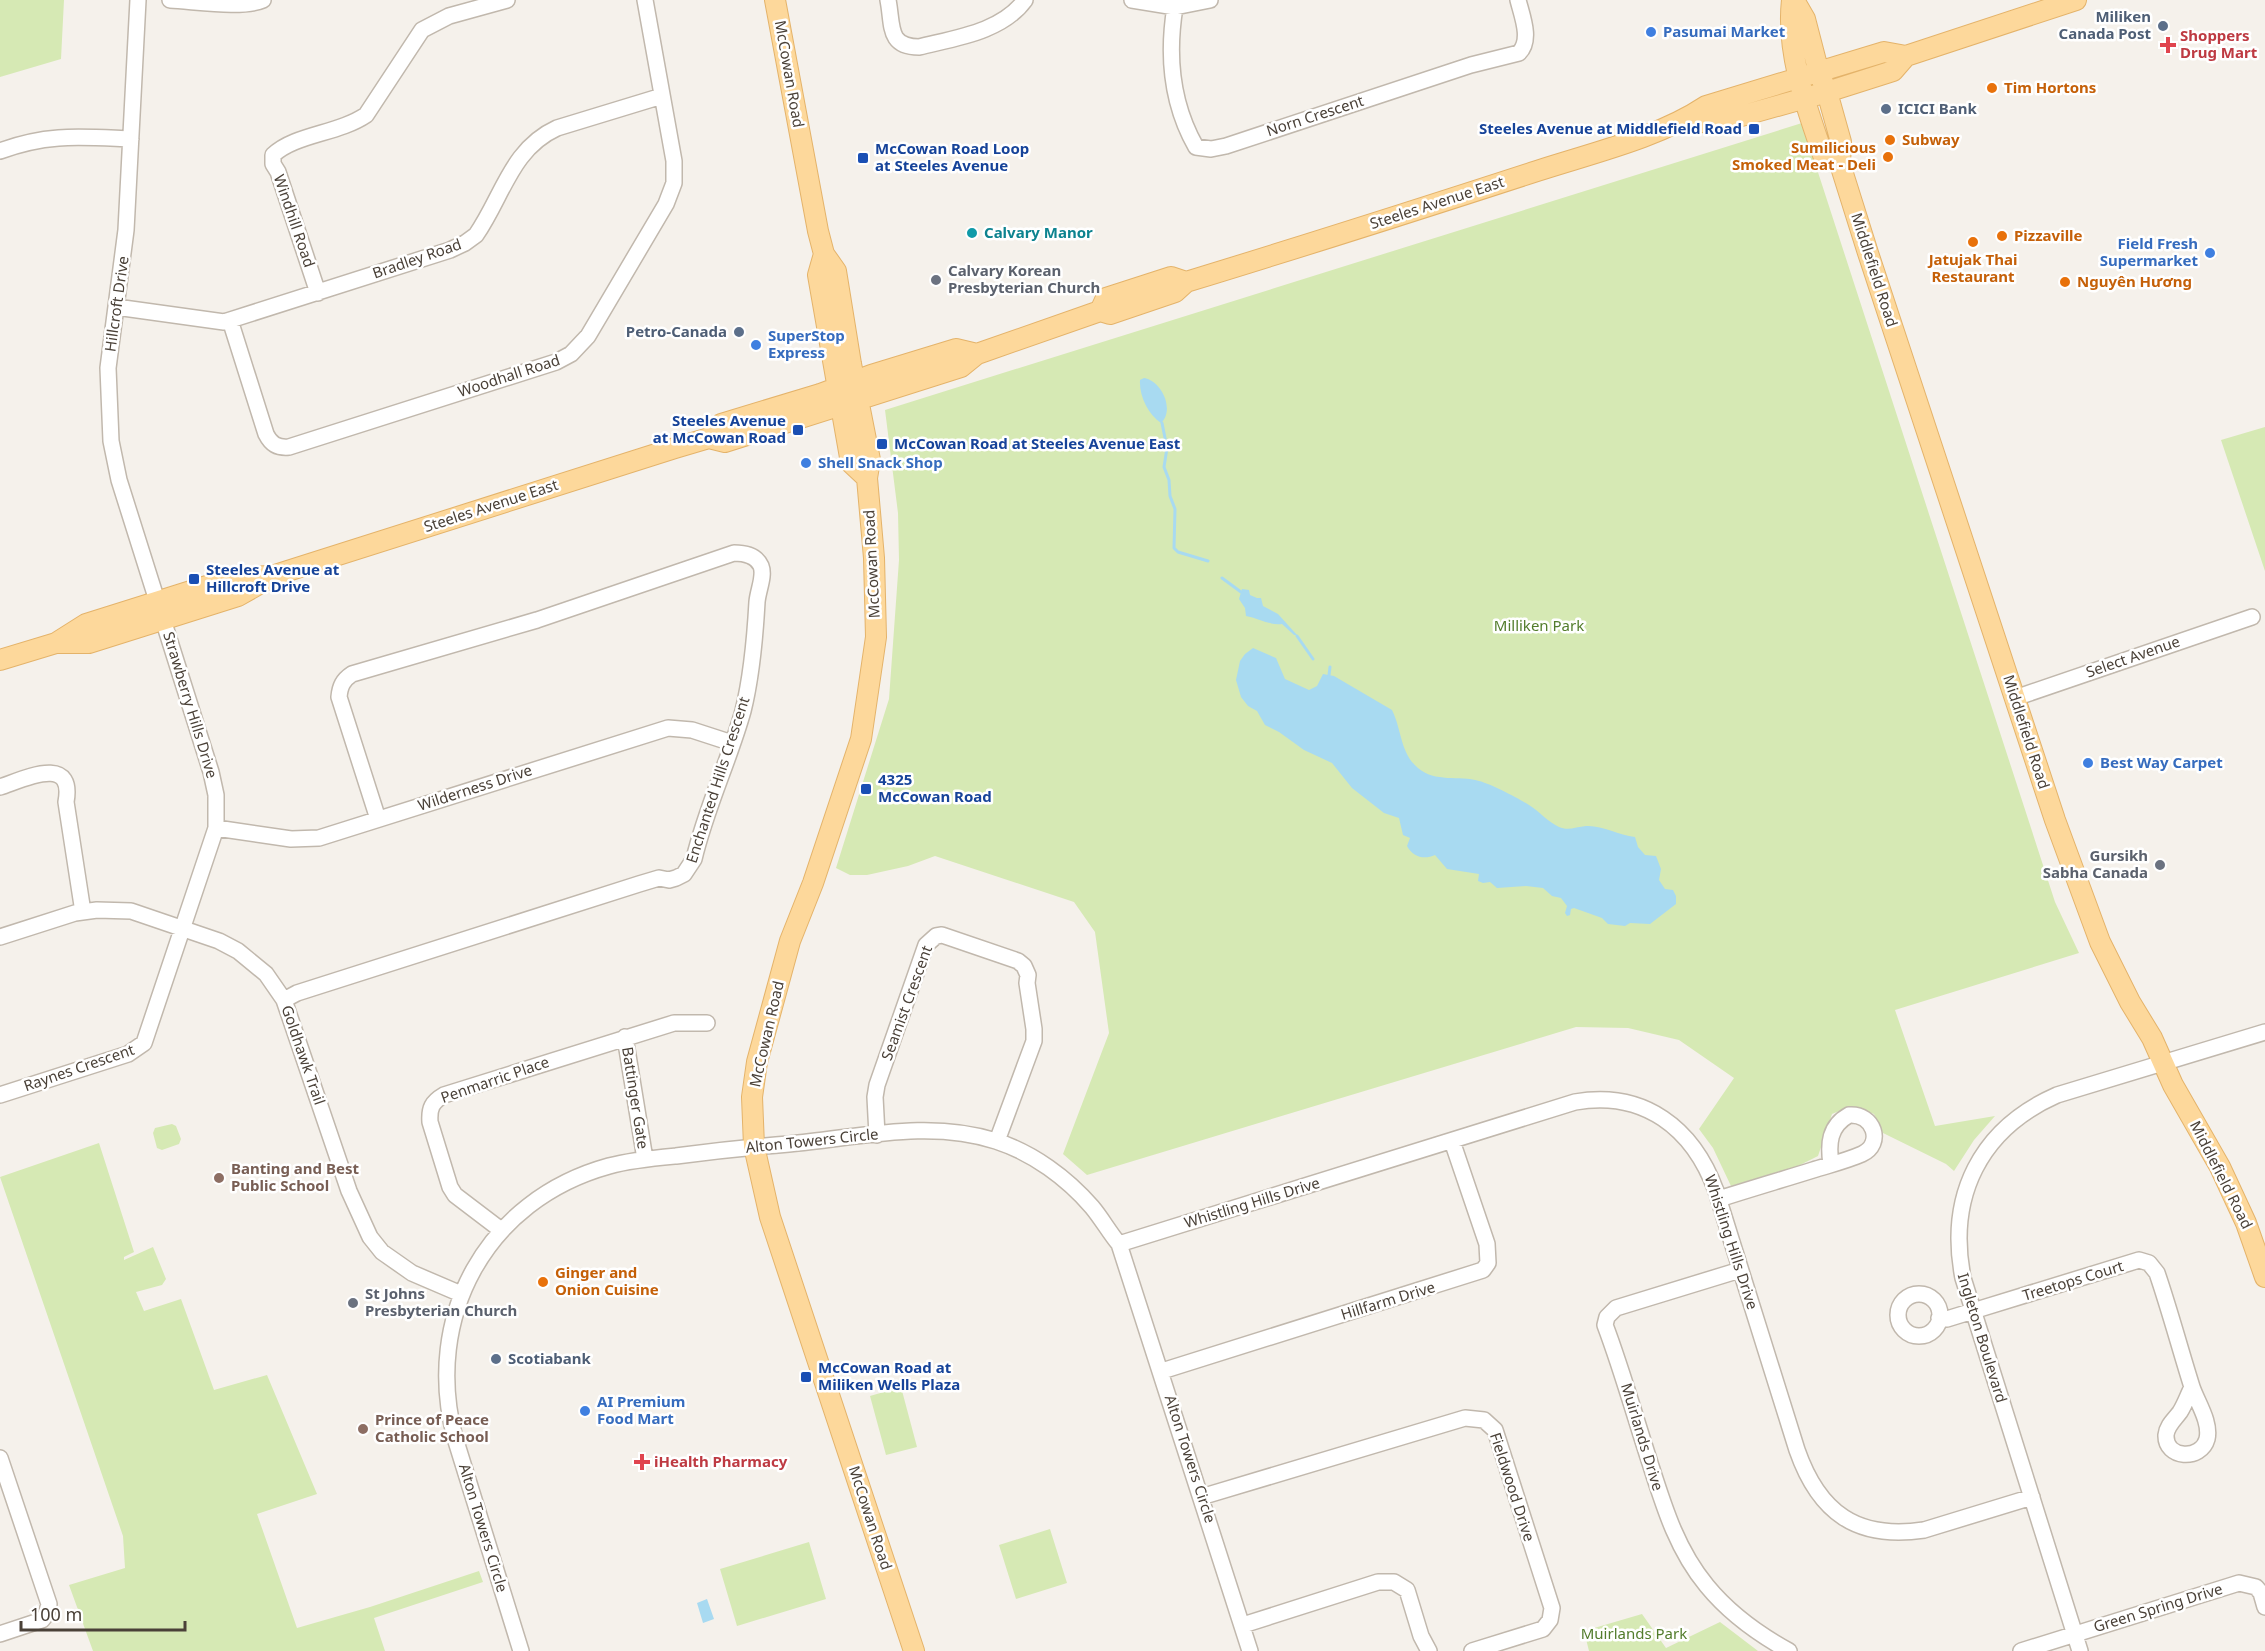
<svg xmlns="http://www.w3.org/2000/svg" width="2265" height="1651" font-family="'Noto Sans',sans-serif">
  <rect width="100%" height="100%" fill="#f5f1eb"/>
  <!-- green -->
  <path fill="#d6e9b4" d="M0,0H64L61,59L0,77Z
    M1802,123L2055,902L2079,953L1895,1010L1935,1126L1995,1116L1974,1140L1954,1171L1946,1164L1883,1133L1874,1114C1858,1108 1848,1106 1832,1114L1818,1156L1798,1166L1731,1186L1713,1148L1699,1129L1734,1078L1679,1040L1628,1028L1576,1027L1087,1175L1063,1154L1109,1033L1095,932L1074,902L935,856L908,866L867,875H850L836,868L889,699L899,560L898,513L885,410Z
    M2265,427V571L2221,440Z
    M172,1124L176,1126L181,1139L179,1144L162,1150L157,1148L153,1133L155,1128Z
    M99,1143L134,1252L124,1257V1260L153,1247L166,1279L162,1285L136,1292L144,1311L181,1299L214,1390L267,1375L317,1494L257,1514L297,1628L370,1607L479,1571L483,1582L374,1618L385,1651H93L69,1585L125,1568L123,1536L0,1177Z
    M901,1387L917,1447L886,1455L870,1396Z
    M1050,1529L1067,1583L1016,1599L999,1545Z
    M809,1542L826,1599L737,1626L720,1569Z
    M1642,1614L1666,1648L1720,1622L1758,1651H1589L1584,1631Z"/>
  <!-- water -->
  <path fill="#a8daf1" d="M1144,378C1162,381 1175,410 1161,423C1148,414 1139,396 1140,380Z
    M1242,589L1249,590L1250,595L1257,598H1261L1263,606L1278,614L1297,635H1294L1282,624C1271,626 1258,618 1246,616L1245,608L1239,599Z
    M1253,648L1276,658L1285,679L1309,690L1317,686L1323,674L1334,676L1392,710C1402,730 1400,753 1418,768C1435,783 1459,775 1479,781C1491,784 1518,798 1529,805C1539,811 1548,822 1559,827C1568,831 1576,827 1586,826C1602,825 1618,835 1635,837L1638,847L1645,855L1656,856L1661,869L1659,880L1665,889L1673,890L1676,896V904L1650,924L1630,923L1625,926L1608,924L1602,918L1574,908L1571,909L1570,915L1567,916L1565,913L1567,906L1561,898L1552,896L1543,888L1526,886L1497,888L1490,882L1483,883L1478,881L1479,874L1447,869L1435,855C1424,860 1413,857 1407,846L1410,838L1403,835L1399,818L1384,813L1352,788L1332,763L1304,750L1279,732L1265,725L1257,711L1248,706L1241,697L1236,680L1240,661L1245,654Z
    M707,1599L714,1619L703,1623L697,1603Z"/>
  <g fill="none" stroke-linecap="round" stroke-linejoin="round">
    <!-- stream -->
    <path stroke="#a8daf1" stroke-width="3" d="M1162,423L1167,448L1164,467L1169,480L1170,496L1175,509L1174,548L1178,552L1208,561
      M1222,578L1241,592
      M1297,636L1313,659
      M1329,675L1330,667"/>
    <defs>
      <path id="minor" d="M170,0C194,1 243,9 263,0
        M888,0C893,25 887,47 919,47C955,38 1002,32 1025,0
        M1132,0L1175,7L1210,0
        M1175,7C1167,56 1171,103 1196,147L1211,149L1226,146L1471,65L1519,53C1532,40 1522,16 1518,0
        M0,151C48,133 82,137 131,139
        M318,293L278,172L273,164V155C295,134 338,134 366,115L422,30L449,16L507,0
        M116,307L224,322L450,250L465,243L476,235C503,196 511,149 557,128L662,96
        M230,320L266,434C271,444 277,448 289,447L556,362L571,354L588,336L666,204L674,183V161L645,0
        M2015,698L2252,617
        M0,787C22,780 75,753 66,802L83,912
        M216,828L291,839L319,838L668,728L692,730L732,743
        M0,937L75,913L97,910L131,911L219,941L238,951L266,974L284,1000L349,1191L370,1237L382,1252L412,1273L461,1294
        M284,1000L297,993L639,884L659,878L669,880L676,878L684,874L694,859C706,808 729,761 743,711C752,675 755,638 757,602C758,590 765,576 761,566C756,555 745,553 734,553L537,620L352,674C343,680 340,686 339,697L378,819
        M625,1037L645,1159
        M0,1095L128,1054L144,1043L216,828V795L211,772L119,480L111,441L108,368L126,230L138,0
        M877,1135L875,1097L877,1085L926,945L936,936L942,935L1018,961L1024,966L1028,975L1027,983L1034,1029V1041L997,1141
        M1719,1199C1750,1189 1781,1180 1813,1170C1829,1165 1846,1161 1862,1154C1884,1144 1874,1113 1849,1115C1829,1126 1828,1144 1831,1164
        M501,1230L455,1195L450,1187L430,1122C429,1108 432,1102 444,1095L674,1023H707
        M1119,1244L1575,1102C1644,1090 1693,1128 1716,1191L1797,1450C1819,1513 1857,1540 1924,1530L2032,1497
        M1740,1270L1616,1308L1607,1317L1605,1325C1622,1370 1635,1417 1650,1463C1664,1507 1677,1550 1707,1586C1730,1614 1758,1634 1789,1651
        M1898 1315a21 21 0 1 1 42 0a21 21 0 1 1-42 0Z
        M1939,1318L1947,1319L1973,1311L2139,1260L2149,1263L2157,1273C2170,1311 2180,1349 2192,1387C2197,1402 2211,1422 2207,1439C2201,1461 2165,1459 2166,1435C2167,1425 2175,1419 2180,1412C2185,1404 2188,1395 2192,1387
        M1162,1371L1483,1270L1488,1263L1487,1244L1452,1141
        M0,1458L49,1604L46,1615L42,1620L0,1634
        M1201,1497L1465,1418L1484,1420L1495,1430L1552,1608L1550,1620L1543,1629L1472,1651
        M1243,1625L1378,1582H1394L1407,1590L1421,1636L1429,1651
        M521,1651L455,1438C423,1317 486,1200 609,1166C631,1160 654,1158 676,1156C714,1151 751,1147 789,1144C857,1138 929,1119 996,1141C1033,1153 1067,1178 1092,1207C1102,1219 1109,1232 1119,1244L1250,1651
        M2021,1651L2239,1583L2256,1587L2261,1593L2265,1607
        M2080,1651L1963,1278C1947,1196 1980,1129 2057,1095L2265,1032"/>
      <path id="major" d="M775,0L818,231L824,254L836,271L851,364L870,460L867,478L874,558L876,637L861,739L813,883L790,941L757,1062L752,1097L754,1146L770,1217L914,1651
        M1792,0C1786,52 1806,106 1823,155L1840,164
        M1794,0L1805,19L1819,73L1827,92L1841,142L1840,164L1868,253L2055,820L2100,942L2130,1002L2152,1038L2173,1085L2220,1167L2246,1223L2265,1277
        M1686,119L1713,124L1827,92L1893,71L1906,56
        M824,254L818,275L851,463L867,478
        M1100,311L1106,298L1171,277L1186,282
        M709,438L721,424L820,394L871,375L956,349L977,354
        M56,643H89L238,596L275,575L675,448L709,438L725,442L961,367L977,354L1100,311L1110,314L1175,292L1186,282C1304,246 1420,209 1537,171C1592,153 1658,138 1706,106L1884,52L1906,56L2076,0
        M0,660L56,643L86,624L175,596L232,578L269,576"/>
    </defs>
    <!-- minor casing -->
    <use href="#minor" stroke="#c1b8ad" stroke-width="18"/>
    <!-- major casing -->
    <use href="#major" stroke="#e4b36a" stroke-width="22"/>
    <!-- minor -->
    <use href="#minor" stroke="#fff" stroke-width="15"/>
    <!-- major -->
    <use href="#major" stroke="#fdd89b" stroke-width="20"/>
  </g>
  <!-- markers -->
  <g fill="#5c6f8a" stroke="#fff" stroke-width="2">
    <circle cx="2163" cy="26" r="6"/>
    <circle cx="1886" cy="109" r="6"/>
    <circle cx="739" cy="332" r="6"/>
    <circle cx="496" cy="1359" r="6"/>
  </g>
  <g fill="#3f7fe0" stroke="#fff" stroke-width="2">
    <circle cx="1651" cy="32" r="6"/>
    <circle cx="2210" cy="253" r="6"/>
    <circle cx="756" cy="345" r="6"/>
    <circle cx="806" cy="463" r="6"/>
    <circle cx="2088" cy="763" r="6"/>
    <circle cx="585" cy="1411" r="6"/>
  </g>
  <g fill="#e0444e" stroke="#fff" stroke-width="2">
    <path d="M2165 36h6v6h6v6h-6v6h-6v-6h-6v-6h6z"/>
    <path d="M639 1453h6v6h6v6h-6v6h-6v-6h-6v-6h6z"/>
  </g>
  <g fill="#e8710a" stroke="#fff" stroke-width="2">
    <circle cx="1992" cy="88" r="6"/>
    <circle cx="1890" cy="140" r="6"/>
    <circle cx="1888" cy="157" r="6"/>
    <circle cx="2002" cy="236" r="6"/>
    <circle cx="1973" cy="242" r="6"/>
    <circle cx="2065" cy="282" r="6"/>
    <circle cx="543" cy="1282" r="6"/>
  </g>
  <g fill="#1a4fb4" stroke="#fff" stroke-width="2">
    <rect x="1748" y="123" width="12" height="12" rx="3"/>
    <rect x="857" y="152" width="12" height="12" rx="3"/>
    <rect x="792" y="424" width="12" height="12" rx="3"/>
    <rect x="876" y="438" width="12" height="12" rx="3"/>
    <rect x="188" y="573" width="12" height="12" rx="3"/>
    <rect x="860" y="783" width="12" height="12" rx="3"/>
    <rect x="800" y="1371" width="12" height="12" rx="3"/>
  </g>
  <circle fill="#0f9aa8" stroke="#fff" stroke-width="2" cx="972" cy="233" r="6"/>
  <g fill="#6b7280" stroke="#fff" stroke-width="2">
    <circle cx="936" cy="280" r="6"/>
    <circle cx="2160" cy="865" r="6"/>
    <circle cx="353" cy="1303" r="6"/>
  </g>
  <g fill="#8d6e63" stroke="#fff" stroke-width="2">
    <circle cx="219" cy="1178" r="6"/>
    <circle cx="363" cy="1429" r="6"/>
  </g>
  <g text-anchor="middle" stroke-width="5" stroke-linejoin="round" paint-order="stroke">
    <!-- service labels -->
    <g font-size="15" font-weight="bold" fill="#4e5e75" stroke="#fff" text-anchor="end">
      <text x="2151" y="22">Miliken<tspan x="2151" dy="17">Canada Post</tspan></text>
      <text x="1898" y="114" text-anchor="start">ICICI Bank</text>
      <text x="727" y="337">Petro-Canada</text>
      <text x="508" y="1364" text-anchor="start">Scotiabank</text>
    </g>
    <!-- shop labels -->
    <g font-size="15" font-weight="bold" fill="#366cbe" stroke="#fff" text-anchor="start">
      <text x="1663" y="37">Pasumai Market</text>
      <text x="2198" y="249" text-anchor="end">Field Fresh<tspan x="2198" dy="17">Supermarket</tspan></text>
      <text x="768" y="341">SuperStop<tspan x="768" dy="17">Express</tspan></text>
      <text x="818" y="468">Shell Snack Shop</text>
      <text x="2100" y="768">Best Way Carpet</text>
      <text x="597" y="1407">AI Premium<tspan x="597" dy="17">Food Mart</tspan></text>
    </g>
    <!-- health labels -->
    <g font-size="15" font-weight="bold" fill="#be3a42" stroke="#fff" text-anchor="start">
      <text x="2180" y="41">Shoppers<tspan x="2180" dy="17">Drug Mart</tspan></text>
      <text x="654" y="1467">iHealth Pharmacy</text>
    </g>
    <!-- street labels -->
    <g font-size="15" fill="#4a4138" stroke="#fff">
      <text transform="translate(789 74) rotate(80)" y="5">McCowan Road</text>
      <text transform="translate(1315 116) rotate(-18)" y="5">Norn Crescent</text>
      <text transform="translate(1437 203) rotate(-18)" y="5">Steeles Avenue East</text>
      <text transform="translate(294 221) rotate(71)" y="5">Windhill Road</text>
      <text transform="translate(417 259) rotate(-19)" y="5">Bradley Road</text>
      <text transform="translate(1874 270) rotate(72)" y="5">Middlefield Road</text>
      <text transform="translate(117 304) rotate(-82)" y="5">Hillcroft Drive</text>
      <text transform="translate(509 376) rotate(-18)" y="5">Woodhall Road</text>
      <text transform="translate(491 506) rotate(-18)" y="5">Steeles Avenue East</text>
      <text transform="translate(872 564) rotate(-93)" y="5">McCowan Road</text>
      <text transform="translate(2133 657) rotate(-19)" y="5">Select Avenue</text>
      <text transform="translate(190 705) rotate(73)" y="5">Strawberry Hills Drive</text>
      <text transform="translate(2026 732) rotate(72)" y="5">Middlefield Road</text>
      <text transform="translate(718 780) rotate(-72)" y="5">Enchanted Hills Crescent</text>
      <text transform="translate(475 788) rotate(-18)" y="5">Wilderness Drive</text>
      <text transform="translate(907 1003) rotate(-70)" y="5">Seamist Crescent</text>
      <text transform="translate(767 1034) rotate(-77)" y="5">McCowan Road</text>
      <text transform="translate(303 1055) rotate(71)" y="5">Goldhawk Trail</text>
      <text transform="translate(79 1068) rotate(-19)" y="5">Raynes Crescent</text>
      <text transform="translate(495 1080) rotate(-19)" y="5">Penmarric Place</text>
      <text transform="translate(635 1098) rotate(81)" y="5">Battinger Gate</text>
      <text transform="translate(812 1141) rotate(-6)" y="5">Alton Towers Circle</text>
      <text transform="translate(2221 1175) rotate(63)" y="5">Middlefield Road</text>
      <text transform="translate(1252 1203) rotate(-17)" y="5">Whistling Hills Drive</text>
      <text transform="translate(1731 1242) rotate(72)" y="5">Whistling Hills Drive</text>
      <text transform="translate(2073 1281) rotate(-17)" y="5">Treetops Court</text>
      <text transform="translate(1388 1301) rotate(-17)" y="5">Hillfarm Drive</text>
      <text transform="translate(1982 1338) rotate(73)" y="5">Ingleton Boulevard</text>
      <text transform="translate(1642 1437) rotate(73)" y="5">Muirlands Drive</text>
      <text transform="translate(1190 1459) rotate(72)" y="5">Alton Towers Circle</text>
      <text transform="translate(1512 1487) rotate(72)" y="5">Fieldwood Drive</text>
      <text transform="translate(870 1518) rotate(72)" y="5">McCowan Road</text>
      <text transform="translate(483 1528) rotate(73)" y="5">Alton Towers Circle</text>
      <text transform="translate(2158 1608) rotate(-17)" y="5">Green Spring Drive</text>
    </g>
    <!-- food labels -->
    <g font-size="15" font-weight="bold" fill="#c56008" stroke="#fff" text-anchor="start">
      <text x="2004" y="93">Tim Hortons</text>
      <text x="1902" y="145">Subway</text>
      <text x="1876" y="153" text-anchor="end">Sumilicious<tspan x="1876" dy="17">Smoked Meat - Deli</tspan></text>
      <text x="2014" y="241">Pizzaville</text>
      <text x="1973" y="265" text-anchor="middle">Jatujak Thai<tspan x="1973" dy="17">Restaurant</tspan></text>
      <text x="2077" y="287">Nguyên Hương</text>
      <text x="555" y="1278">Ginger and<tspan x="555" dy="17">Onion Cuisine</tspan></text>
    </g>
    <!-- transit labels -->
    <g font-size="15" font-weight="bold" fill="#164399" stroke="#fff" text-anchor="start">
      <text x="1742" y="134" text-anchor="end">Steeles Avenue at Middlefield Road</text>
      <text x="875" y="154">McCowan Road Loop<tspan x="875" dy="17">at Steeles Avenue</tspan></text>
      <text x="786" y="426" text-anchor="end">Steeles Avenue<tspan x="786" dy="17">at McCowan Road</tspan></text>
      <text x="894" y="449">McCowan Road at Steeles Avenue East</text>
      <text x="206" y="575">Steeles Avenue at<tspan x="206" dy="17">Hillcroft Drive</tspan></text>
      <text x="878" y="785">4325<tspan x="878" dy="17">McCowan Road</tspan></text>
      <text x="818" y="1373">McCowan Road at<tspan x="818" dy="17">Miliken Wells Plaza</tspan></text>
    </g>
    <!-- culture labels -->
    <g font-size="15" font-weight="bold" fill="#0d838f" stroke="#fff" text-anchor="start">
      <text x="984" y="238">Calvary Manor</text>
    </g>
    <!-- worship labels -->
    <g font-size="15" font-weight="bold" fill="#5b616d" stroke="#fff" text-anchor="start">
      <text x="948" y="276">Calvary Korean<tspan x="948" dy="17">Presbyterian Church</tspan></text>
      <text x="2148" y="861" text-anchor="end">Gursikh<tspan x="2148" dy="17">Sabha Canada</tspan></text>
      <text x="365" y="1299">St Johns<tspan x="365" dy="17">Presbyterian Church</tspan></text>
    </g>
    <!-- park labels -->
    <g font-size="15" fill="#527c2b" stroke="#fff">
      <text x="1539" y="631">Milliken Park</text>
      <text x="1634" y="1639">Muirlands Park</text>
    </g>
    <!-- education labels -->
    <g font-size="15" font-weight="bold" fill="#785e54" stroke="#fff" text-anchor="start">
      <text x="231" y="1174">Banting and Best<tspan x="231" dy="17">Public School</tspan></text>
      <text x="375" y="1425">Prince of Peace<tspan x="375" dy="17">Catholic School</tspan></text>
    </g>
  </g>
  <!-- scale -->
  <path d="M21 1621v9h164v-9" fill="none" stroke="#4a4138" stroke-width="3"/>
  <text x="30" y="1621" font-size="18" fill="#4a4138" stroke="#ffffff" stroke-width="4.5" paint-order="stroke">100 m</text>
</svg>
